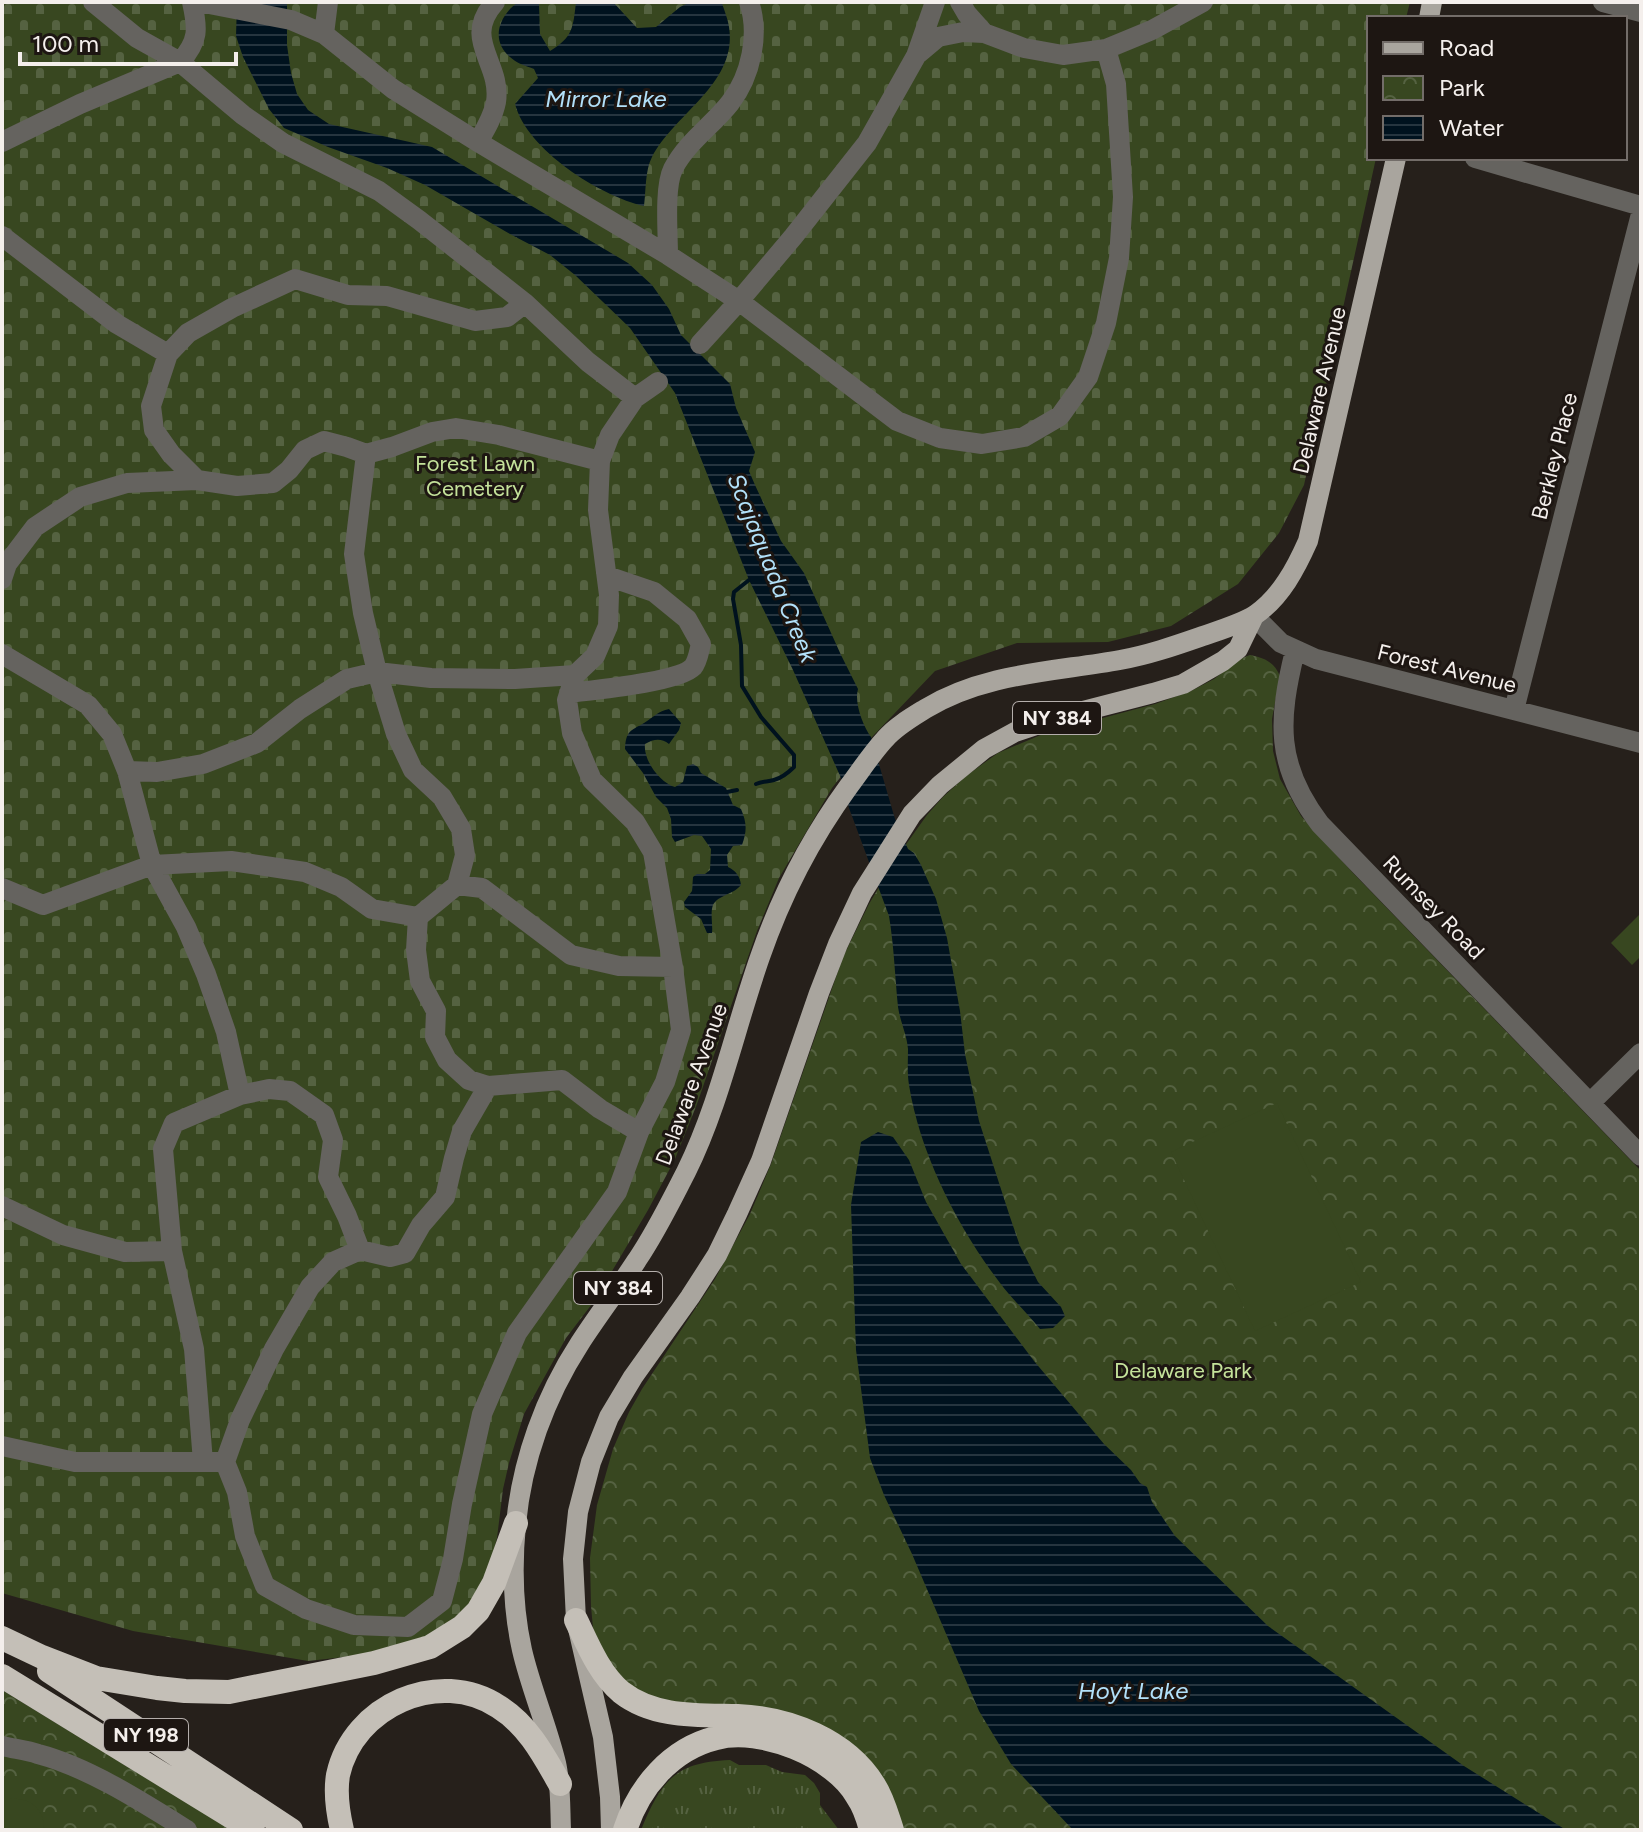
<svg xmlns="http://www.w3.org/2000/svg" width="1643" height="1832" font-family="Figtree,sans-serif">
  <defs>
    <pattern id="grass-tufts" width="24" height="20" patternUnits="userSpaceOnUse" patternTransform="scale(2)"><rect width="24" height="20" fill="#384720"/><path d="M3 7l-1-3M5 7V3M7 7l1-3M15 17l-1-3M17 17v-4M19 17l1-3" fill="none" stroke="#556241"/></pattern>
    <pattern id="cemetery-stones" width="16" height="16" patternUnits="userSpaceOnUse" patternTransform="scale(2)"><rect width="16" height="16" fill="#384720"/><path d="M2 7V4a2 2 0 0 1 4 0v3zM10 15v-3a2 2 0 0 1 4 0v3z" fill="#556241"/></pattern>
    <pattern id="park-crowns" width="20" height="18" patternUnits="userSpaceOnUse" patternTransform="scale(2)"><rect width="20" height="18" fill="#384720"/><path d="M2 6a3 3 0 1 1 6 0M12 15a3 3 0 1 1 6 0" fill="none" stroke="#556241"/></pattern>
    <pattern id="water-rules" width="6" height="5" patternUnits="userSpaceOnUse" patternTransform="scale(2)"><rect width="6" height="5" fill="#00121e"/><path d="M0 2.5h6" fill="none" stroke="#26353f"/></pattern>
  </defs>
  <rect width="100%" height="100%" fill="#26201b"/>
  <!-- grass -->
  <path fill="url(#grass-tufts)" d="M730,1760L739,1765H766L782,1772L805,1775L814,1783L820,1793V1805L839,1830H641C661,1781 675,1762 730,1760Z"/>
  <!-- cemetery -->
  <path fill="url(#cemetery-stones)" d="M2,2H1410L1406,18H1369V158H1376L1304,485L1279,533L1238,584L1171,626L1108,642L1017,643L935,671L872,737L832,788L779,878L757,931L697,1104L675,1159L648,1210L595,1300L566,1338L524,1414L509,1463L503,1489L497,1538L491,1561L472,1602L449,1624L420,1640L362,1655L308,1661L133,1631L2,1593Z"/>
  <!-- park -->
  <path fill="url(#park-crowns)" d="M1250,655C1265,658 1274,662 1280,676L1272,719L1273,751L1280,779L1301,816L1353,873L1641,1171V1830H898L888,1796L657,1707L606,1667L593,1628L591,1606L590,1558L597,1505L613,1449L629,1412L642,1389L715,1279L750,1214L771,1164L843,957L869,904L897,857L927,815L943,797L966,776L998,753L1043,734L1155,704L1191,691L1214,679L1240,659Z
    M2,1690L220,1823L231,1830H2Z"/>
  <!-- garden -->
  <path fill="#384720" d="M1641,913V956L1632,965L1611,943Z
    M1277,1103L1361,1282L1255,1331L1171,1152Z
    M10,1799C30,1797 45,1809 44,1830H2V1803Z"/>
  <!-- water -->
  <path fill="url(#water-rules)" d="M237,2H287V45L291,73L297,94L308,110L329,124L432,147L628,263L652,285L669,309L681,335L730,384L736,408L755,452L749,471L755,485L781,541L804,573L841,655L858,689C854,703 863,726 871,737L895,819L908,849L914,853L921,865L936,899L947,938L960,1011L965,1054L979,1121L1010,1217L1020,1246L1038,1282L1061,1307L1065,1316L1053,1328L1040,1329C1027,1313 1012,1299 1000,1283C958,1228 920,1154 909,1085C907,1072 908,1061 908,1049C907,1035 900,1021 898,1007C895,977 894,946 889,916L849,808L841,778L793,670L749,580L675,393L630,328L575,275L550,255L510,234L425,185L387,168L328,147L284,128L269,109L243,57L236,36Z
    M518,2H536L539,4L540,34L550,51C573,37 573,28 576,2H613L637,28L656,27L680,7L690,2L722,3C724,10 728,19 729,27C738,83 675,113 652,157C645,170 646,191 644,206C600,196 527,150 515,104L538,78L534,69C526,66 516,63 510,57C490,40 499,16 518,2Z
    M669,709L681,723L679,730L669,744C661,738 654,739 645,744C643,760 660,783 675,787L683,782L687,766L693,764L698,767L701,773L726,788L733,805L741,809C747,823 747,831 742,845L733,846L727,855L728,867C736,871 740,876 741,885C733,895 718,895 713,905C710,913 713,924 712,933H707L701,919L685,907L684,902L692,891L693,877L697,874H705L710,870L711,849L702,836L694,835L675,842L672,837L671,819L667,808L656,797L643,773L625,749C626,731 630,731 644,723C654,717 658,711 669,709Z
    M878,1132L893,1137L909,1160L926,1202L961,1264L1034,1361L1104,1444L1131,1470L1140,1483L1147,1487L1152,1502L1175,1536L1268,1626L1464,1766L1566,1830H1073L1011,1764L979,1711L912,1554L884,1495L870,1458L856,1350L851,1205L861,1142Z"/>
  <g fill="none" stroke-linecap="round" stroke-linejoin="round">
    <!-- stream -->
    <path stroke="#00121e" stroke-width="4" d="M749,580L734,592L733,599L741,645L742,686L761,717L794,755V767C789,772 781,778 774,780C767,782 763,781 756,784
      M727,792L737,790"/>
    <!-- minor -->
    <path stroke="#65635f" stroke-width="20" d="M93,2L137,38L180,62
      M192,2C198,29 199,41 180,62L243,115L283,143L379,191L419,220L525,303L588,362L635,398
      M199,2L291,20L324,34L393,89L478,142L668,255L739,301L897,421L940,438L982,444L1024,437L1060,416L1088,377L1106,323L1119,258L1123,197L1116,84L1106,49
      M960,2L967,14L984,33
      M1603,2L1641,12
      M324,34L328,2
      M919,53L938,37L963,32L984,33L1024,48L1063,55L1106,49L1152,30L1203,2
      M2,142L80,104L180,62
      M478,142C485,130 493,117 496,102C502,62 461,40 495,2
      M1475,158L1641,206
      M2,236L117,324L168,354
      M668,255C668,233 664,187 673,169C687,142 712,126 730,103C751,76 760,34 749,2
      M700,344L739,301L793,237L867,143L916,56L935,2
      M366,454L354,554L363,613L377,672L396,734L413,770L442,797L461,829L465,855L457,885
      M197,480L171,454L154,430L151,406L168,354L188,333L232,308L295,279L348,295L387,296L475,321L507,317L525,303
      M2,579L7,564L35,527L80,497L127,483L197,480L237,486L273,483L289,470L305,450L324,441L347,447L366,454L392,447L432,432L456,428L499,435L600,461
      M1254,616L1281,643L1316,659L1641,743
      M1295,651C1278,720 1275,765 1320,824L1641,1156
      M2,654L88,705L112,734L127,771L152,865L186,927L206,974L226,1032L240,1095
      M569,693C593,690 679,682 693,667C698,661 699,651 701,644L687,619L654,592L607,576
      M1514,710L1641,214
      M127,771L157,772L203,764L257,743L300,709L347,679L377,672L431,678L515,679L575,675
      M2,888L43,905L152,865L231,861L305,872L341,887L372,909L418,917
      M1590,1103L1641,1053
      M639,1132L600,1109L562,1080L488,1086L469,1080L447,1060L435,1037L436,1011L420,981L416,950L418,917L457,885L482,888L571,955L619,966L673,967
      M2,1206L63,1235L125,1252L172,1251
      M2,1446L75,1462H225L237,1492L245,1536L265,1586L306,1609L354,1625L408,1627L442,1601L453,1559L462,1504L482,1414L517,1333L617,1192L639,1132L665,1082L681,1030L673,967L653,852L635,822L592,780L572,733L567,700L575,675L595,656L608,626L609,595L598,510L600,461L610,435L635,398L658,382
      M203,1462L194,1349L172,1251L163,1149L174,1123L240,1095L269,1089L290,1091L324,1115L333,1140L328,1177L347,1216L360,1250
      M225,1462L240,1420L274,1349L310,1287L333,1262L360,1250L390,1257L405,1253L421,1225L445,1197L454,1158L462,1131L488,1086
      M2,1746C14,1749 27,1750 38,1754C88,1767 144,1803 187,1830"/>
    <!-- major -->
    <path stroke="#a9a59e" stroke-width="20" d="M1429,18L1432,2
      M561,1830C560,1808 561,1785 556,1763C547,1725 531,1689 522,1650C513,1610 512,1565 516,1524C522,1460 545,1397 580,1343C598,1315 619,1288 637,1260C656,1232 671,1201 686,1172C720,1103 735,1028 760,957C781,896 811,838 849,786C861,770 872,753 885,739C895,727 912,717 925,709C984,673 1053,672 1120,660C1148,655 1174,646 1200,637C1217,631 1241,624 1255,615C1281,597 1296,568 1308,541L1396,158
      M611,1830L610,1797L603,1737L576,1620L573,1559L578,1512L591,1462L609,1417L633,1377L690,1297L717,1255L737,1214L761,1161L819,993L838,944L862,893L912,814L940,785L984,749L1015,732L1060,717L1153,693L1183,684L1223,661L1238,649L1254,616"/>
    <!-- highway -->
    <path stroke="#c4bfb7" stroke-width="24" d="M576,1620C588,1645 599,1673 621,1692C654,1718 698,1715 738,1716C789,1718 846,1740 874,1785C883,1799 887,1815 892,1830
      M2,1638L42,1657L96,1678L157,1688L185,1691L229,1692L374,1663L430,1647L462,1627L478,1611L494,1583L516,1523
      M49,1671L291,1830
      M2,1676L253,1830
      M342,1830C338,1813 335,1793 338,1775C353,1706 439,1667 499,1707C528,1725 544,1756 560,1784
      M625,1830C639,1787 671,1749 716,1738C761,1726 834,1756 857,1796C864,1806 868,1818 871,1830"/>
  </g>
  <g text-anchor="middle" stroke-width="6" stroke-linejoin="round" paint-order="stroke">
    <!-- shield labels -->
    <g fill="#1d1612" stroke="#b4aeab" stroke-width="2">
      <rect x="1013" y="702" width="88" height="32" rx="6"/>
      <rect x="574" y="1272" width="88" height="32" rx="6"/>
      <rect x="104" y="1719" width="84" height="32" rx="6"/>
    </g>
    <g font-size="20" font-weight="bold" fill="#f4efec">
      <text x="1057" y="725">NY 384</text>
      <text x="618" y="1295">NY 384</text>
      <text x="146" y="1742">NY 198</text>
    </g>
    <!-- street labels -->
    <g font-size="22" fill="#f4efec" stroke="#1d1612">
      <text transform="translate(1319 390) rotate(-77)" y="8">Delaware Avenue</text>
      <text transform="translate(1554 456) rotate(-76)" y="8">Berkley Place</text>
      <text transform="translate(1447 668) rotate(14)" y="8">Forest Avenue</text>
      <text transform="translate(1434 907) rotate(46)" y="8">Rumsey Road</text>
      <text transform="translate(691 1084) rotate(-70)" y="8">Delaware Avenue</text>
    </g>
    <!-- park labels -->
    <g font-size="22" fill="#c4e29a" stroke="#1d1612">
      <text x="475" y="471">Forest Lawn<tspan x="475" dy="25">Cemetery</tspan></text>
      <text x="1183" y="1378">Delaware Park</text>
    </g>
    <!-- water labels -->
    <g font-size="24" font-style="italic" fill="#b2e1fa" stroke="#1d1612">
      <text x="606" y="107">Mirror Lake</text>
      <text transform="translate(772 568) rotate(68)" y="8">Scajaquada Creek</text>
      <text x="1133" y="1699">Hoyt Lake</text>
    </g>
  </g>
  <!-- border -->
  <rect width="1643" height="1832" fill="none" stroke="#f4efec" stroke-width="8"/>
  <!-- legend -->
  <rect x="1367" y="16" width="260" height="144" fill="#1d1612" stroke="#736d69" stroke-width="2"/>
  <rect x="1383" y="42" width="40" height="12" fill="#a9a59e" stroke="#736d69" stroke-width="2"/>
  <text x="1439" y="56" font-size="24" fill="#f4efec">Road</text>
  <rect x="1383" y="76" width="40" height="24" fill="url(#park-crowns)" stroke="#736d69" stroke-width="2"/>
  <text x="1439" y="96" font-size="24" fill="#f4efec">Park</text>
  <rect x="1383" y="116" width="40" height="24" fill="url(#water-rules)" stroke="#736d69" stroke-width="2"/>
  <text x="1439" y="136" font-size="24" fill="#f4efec">Water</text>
  <!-- scale -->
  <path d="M20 52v12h216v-12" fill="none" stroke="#f4efec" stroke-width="4"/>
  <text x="32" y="52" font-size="24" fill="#f4efec" stroke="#1d1612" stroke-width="6" paint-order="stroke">100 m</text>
</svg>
